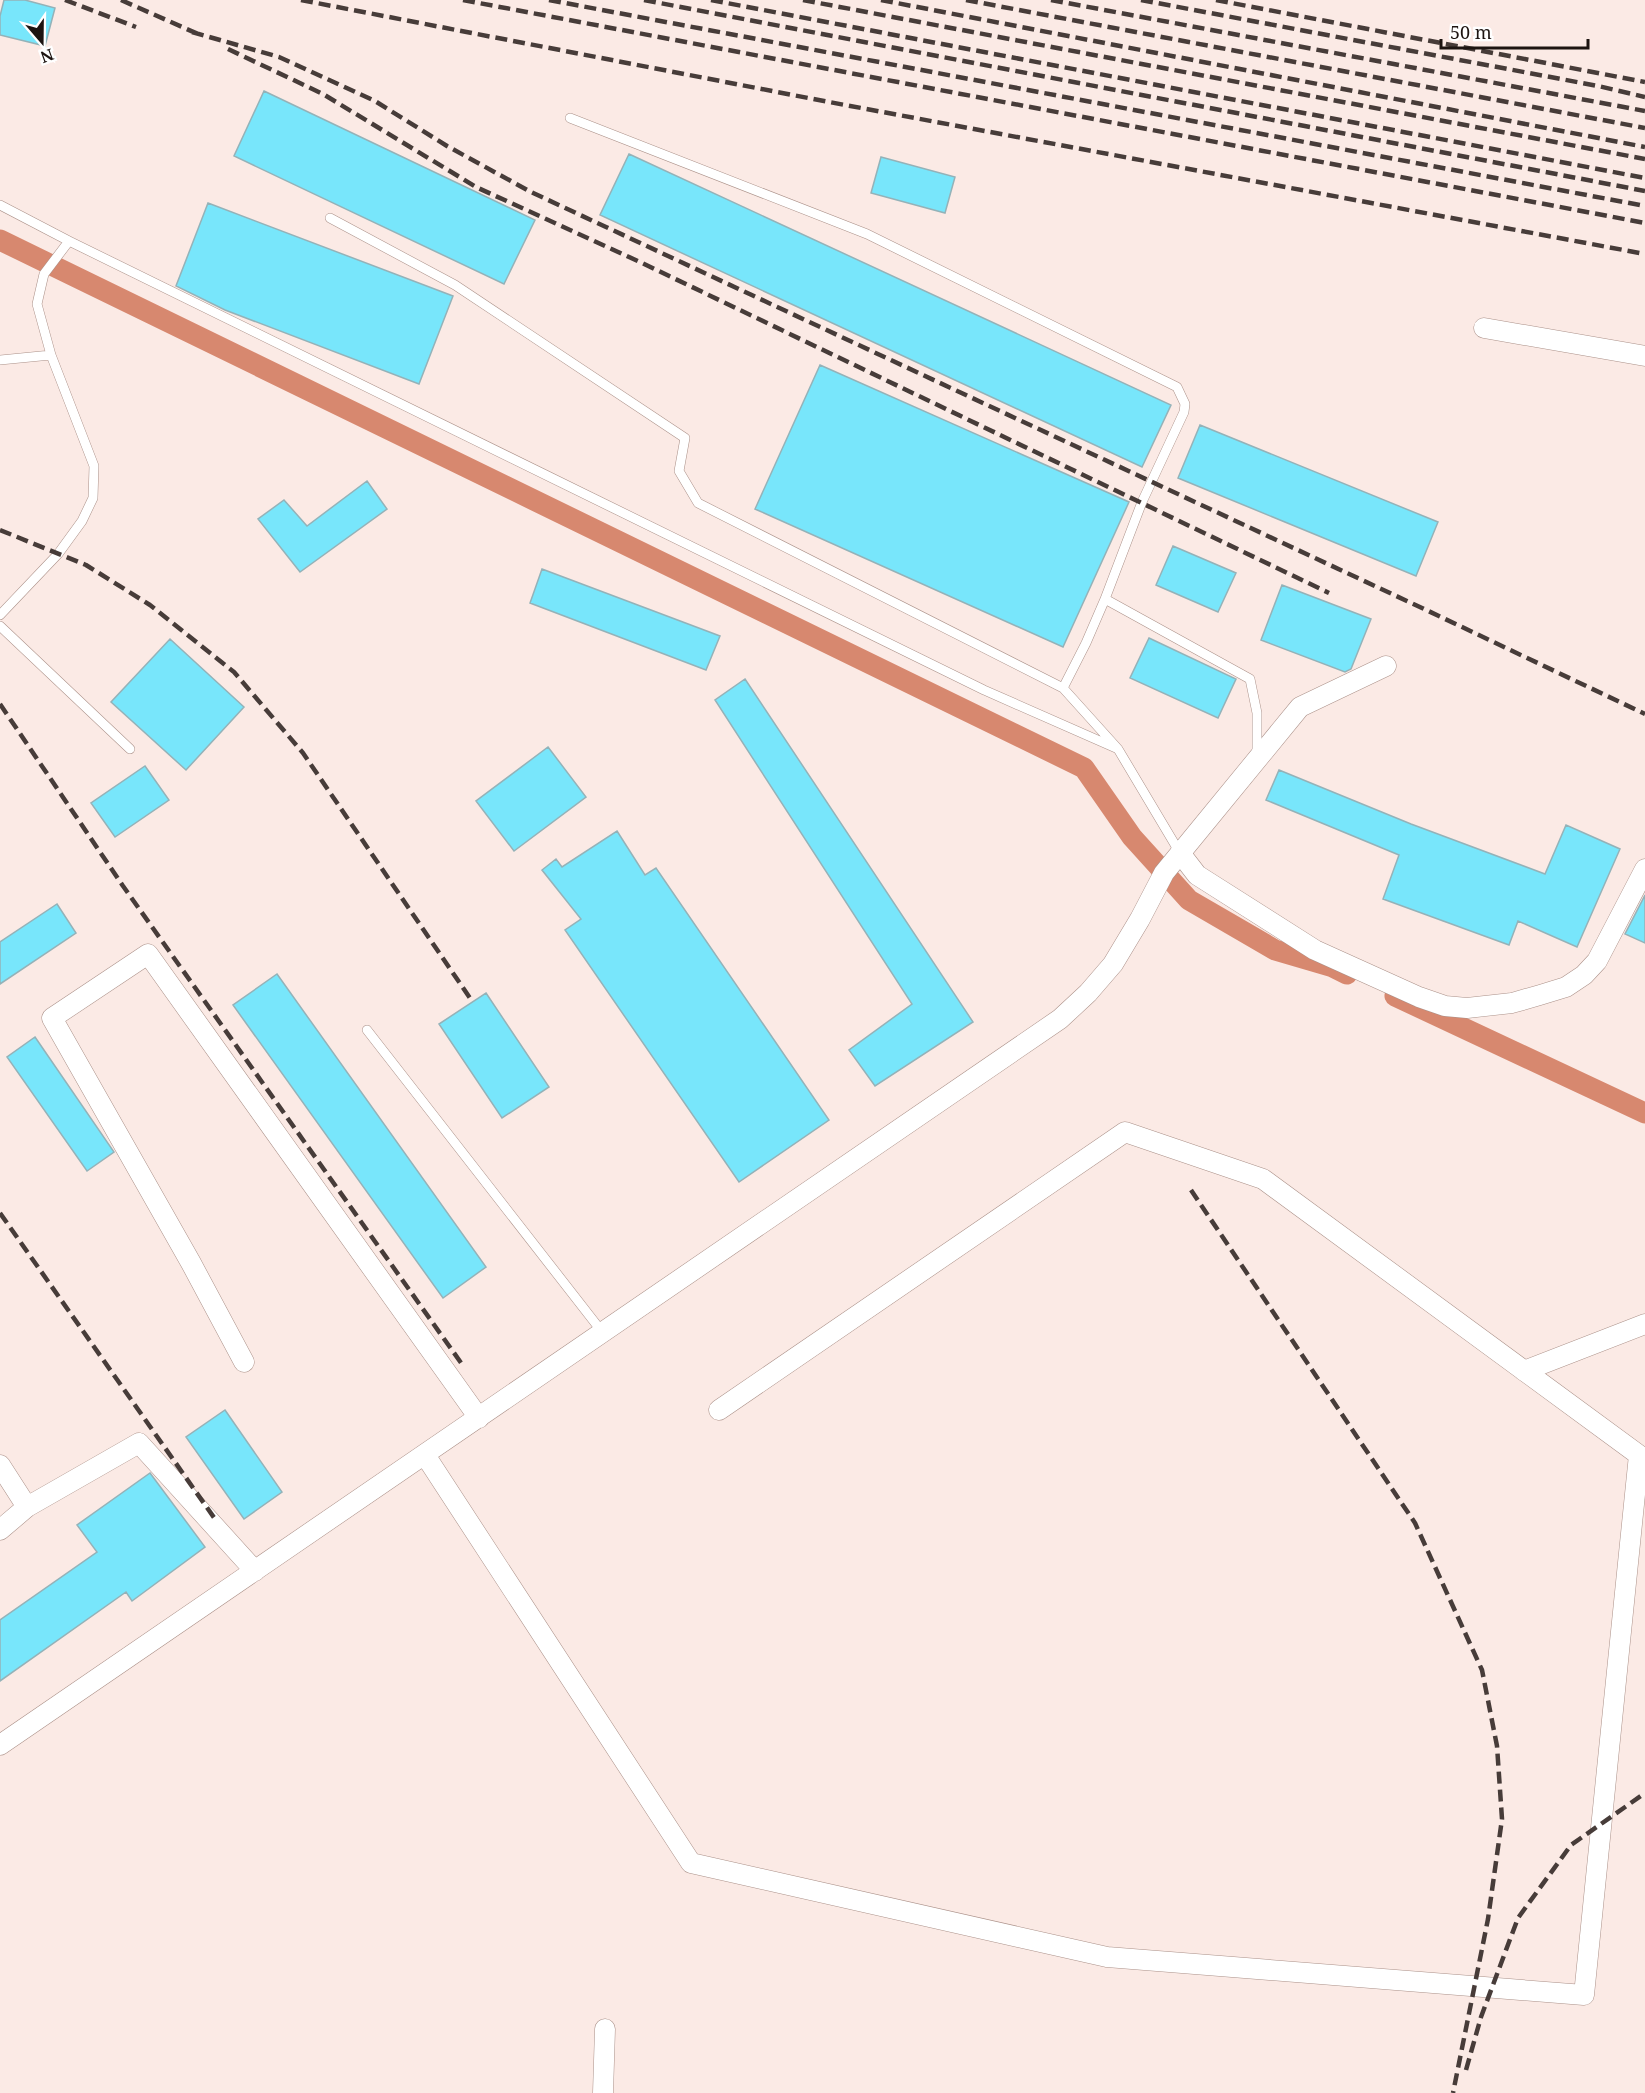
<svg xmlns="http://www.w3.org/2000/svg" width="1645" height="2093" font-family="'Noto Serif',serif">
  <rect width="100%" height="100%" fill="#fbeae5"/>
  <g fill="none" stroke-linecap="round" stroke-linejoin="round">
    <!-- canal -->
    <path stroke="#d7886f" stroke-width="21" d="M0,240L1084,768L1132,837L1189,900L1275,950L1333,967L1347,974
      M1395,996L1645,1113"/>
  </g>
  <!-- building -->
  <path fill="#78e6fb" stroke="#94b2b8" stroke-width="1.5" d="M4,0H25L55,8L45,46L0,35V16Z
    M264,91L535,220L504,284L234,156Z
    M629,154L1171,405L1142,467L600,215Z
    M881,157L955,177L945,213L871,193Z
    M208,203L453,296L419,384L225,310L176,286Z
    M820,365L1129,502L1063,647L755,509Z
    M1200,425L1438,522L1416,576L1178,478Z
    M367,481L387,509L300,572L258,519L284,500L307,526Z
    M1173,546L1236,573L1218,612L1156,585Z
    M542,569L720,636L706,670L530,603Z
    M1282,585L1371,619L1351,669L1345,672L1261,640Z
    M1149,638L1236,679L1218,718L1130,678Z
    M170,639L244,707L186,770L111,702Z
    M745,679L973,1022L875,1086L849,1050L912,1004L715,700Z
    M548,747L586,797L514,851L476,801Z
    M145,766L169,800L115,837L91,803Z
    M1279,770L1411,824L1545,874L1566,825L1620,849L1577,947L1518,921L1509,945L1383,899L1399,855L1266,800Z
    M617,831L645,875L656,868L829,1120L739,1182L565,930L581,919L542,870L556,859L562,867Z
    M1645,895V943L1625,934Z
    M57,904L76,933L0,984V942Z
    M277,974L486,1267L443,1298L233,1005Z
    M486,993L549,1087L502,1118L439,1024Z
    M35,1037L114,1152L87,1171L7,1057Z
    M225,1410L282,1492L244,1519L186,1437Z
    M150,1473L205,1547L132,1601L126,1592L0,1681V1620L97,1552L77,1525Z"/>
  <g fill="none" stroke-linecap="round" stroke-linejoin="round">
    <defs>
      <path id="service" d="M570,118L867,234L1177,387L1185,404L1184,412L1142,502L1105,599
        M0,205L69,241
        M330,218L455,285L685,438L679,471L698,503L1063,688L1118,749L1180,853
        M0,360L51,355
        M0,615L58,554L82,521L93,498L94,466L51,355L37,304L44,274L69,241L984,690L1118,749
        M0,626L130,749
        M1063,688L1086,643L1105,599L1250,679L1257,713V754
        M367,1030L603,1333"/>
      <path id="minor" d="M1484,328L1645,356
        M1180,853L1197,875L1315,950L1419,997L1445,1006L1467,1008L1512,1003L1540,995L1566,987L1584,975L1597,961L1645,869
        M244,1362L191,1263L52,1018L148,954L479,1418
        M1524,1371L1645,1324
        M425,1455L691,1863L1107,1957L1584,1995L1639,1455L1263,1179L1125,1132L719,1410
        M0,1465L27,1507
        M0,1530L27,1507L139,1443L255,1571
        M0,1745L1060,1019L1088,993L1113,964L1140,919L1164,873L1300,707L1386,666
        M603,2093L605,2029"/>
    </defs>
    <!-- service casing -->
    <use href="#service" stroke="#ab9189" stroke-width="10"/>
    <!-- minor casing -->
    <use href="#minor" stroke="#ab9189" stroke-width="21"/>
    <!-- service -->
    <use href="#service" stroke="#fff" stroke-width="9"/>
    <!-- minor -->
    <use href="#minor" stroke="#fff" stroke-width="20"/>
    <!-- rail -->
    <path stroke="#473c39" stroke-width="4.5" stroke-dasharray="12 6" stroke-linecap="butt" d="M65,0L136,27
      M121,0L198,34
      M301,0L829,102L1645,254
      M463,0L1645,223
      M549,0L1645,206
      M644,0L1645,191
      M711,0L1645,178
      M803,0L1645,159
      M881,0L1645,147
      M966,0L1645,128
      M1051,0L1645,111
      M1141,0L1598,86L1645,97
      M1216,0L1645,82
      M192,32L279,57L375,101L447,146L531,192L1422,608L1645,714
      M228,49L323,94L476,187L640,262L1329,593
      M0,530L86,565L150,605L234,672L303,753L472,1001
      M0,704L123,886L464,1367
      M1191,1190L1415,1523L1482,1670L1497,1746L1502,1819L1488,1919L1453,2093
      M0,1213L215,1519
      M1466,2070L1481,2017L1518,1918L1571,1845L1645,1793"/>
  </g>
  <!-- north arrow -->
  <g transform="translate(42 42) rotate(160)" stroke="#ffffff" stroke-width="4.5" paint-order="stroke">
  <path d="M0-4.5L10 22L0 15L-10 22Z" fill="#1d1411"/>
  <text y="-9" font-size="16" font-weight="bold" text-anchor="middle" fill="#1d1411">N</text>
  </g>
  <!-- scale -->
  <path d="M1441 39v9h147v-9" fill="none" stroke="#1d1411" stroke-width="3"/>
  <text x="1450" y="39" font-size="18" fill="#1d1411" stroke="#ffffff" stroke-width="4.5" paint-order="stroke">50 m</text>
</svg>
